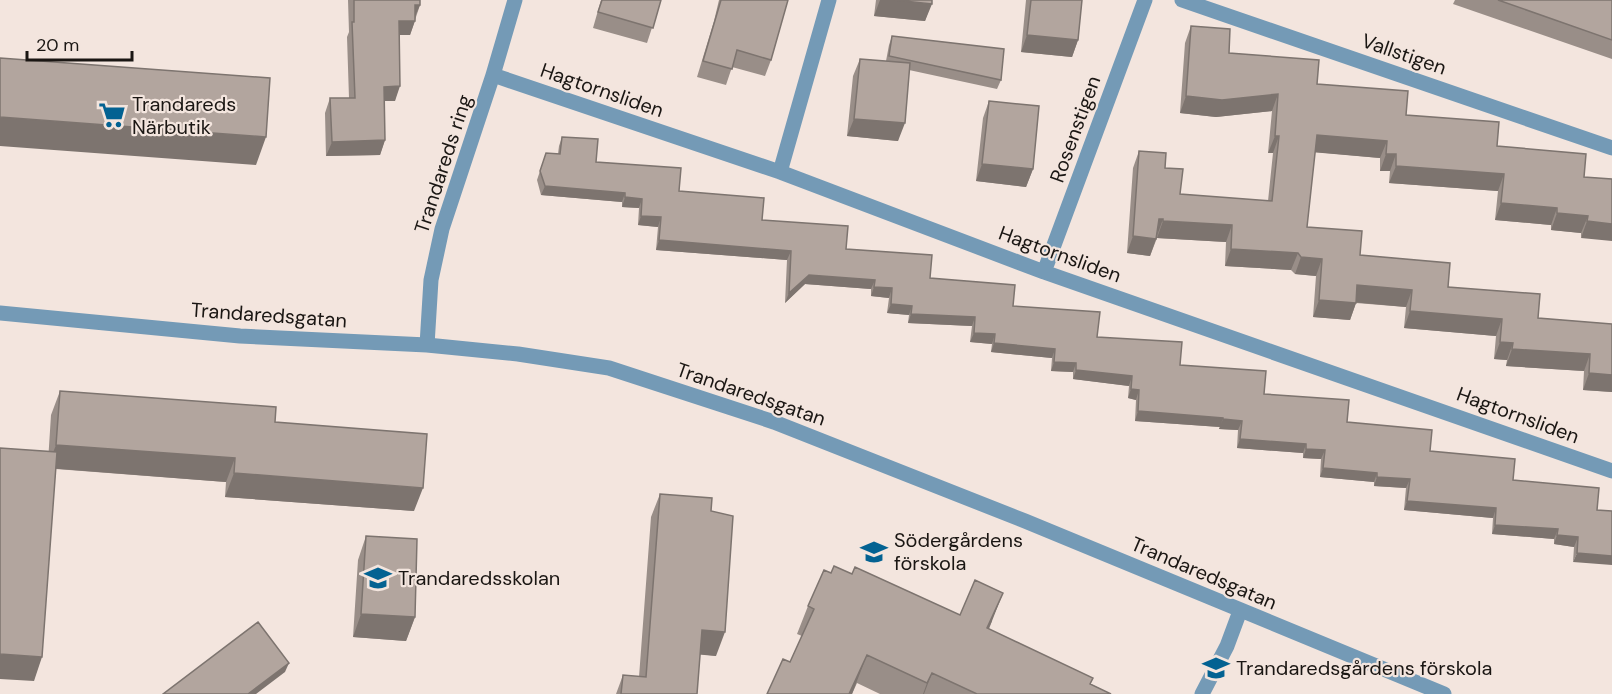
<svg xmlns="http://www.w3.org/2000/svg" width="1612" height="694" font-family="'DM Sans',sans-serif">
  <rect width="100%" height="100%" fill="#f3e5de"/>
  <g fill="none" stroke-linecap="round" stroke-linejoin="round">
    <!-- minor -->
    <path stroke="#749ab6" stroke-width="15" d="M1182,0L1612,148
      M493,75L780,172L1044,272L1612,471
      M780,172L829,0
      M1044,272L1145,0
      M0,313L240,336L427,345L518,354L609,368L774,422L1025,521L1444,694
      M427,345L431,280L442,229L493,75L515,0
      M1202,694L1227,646L1240,611"/>
  </g>
  <!-- wall -->
  <path fill="#998e88" d="M348,0H420V5L410,35H400L395,101H384L385,140L380,155L326,156L325,113L330,98H349L347,37L349,32Z
    M601,0H661L647,43L593,28Z
    M719,0H788L771,60L765,76L732,67L726,85L697,77L714,21Z
    M876,0H932L925,21L874,16Z
    M1026,0H1082L1078,40L1072,57L1021,52Z
    M1455,0H1612V59L1453,4Z
    M1191,26L1229,53L1497,146L1584,177L1612,179L1581,238V233L1551,230V225L1495,220L1498,191L1389,183L1390,171H1380V158L1315,152L1307,227L1360,255L1538,318L1612,324V392L1583,390L1584,371L1506,366L1507,360L1494,359L1496,336L1404,328L1406,307L1356,303L1350,320L1313,317L1316,276L1295,274L1291,270L1225,266L1226,242L1157,238L1150,256L1127,253L1133,168L1139,151L1165,168L1180,194L1268,201L1273,153H1268L1272,111L1216,117L1180,113L1185,43Z
    M892,36L1001,80L997,89L909,70L898,141L847,136L853,76L860,59L886,61L889,45Z
    M989,101L1033,169L1026,187L976,181L983,118Z
    M562,137L596,162L930,278L1013,306L1097,337L1430,451L1597,510L1573,562L1574,547L1554,544V539L1492,534L1493,518L1404,510L1406,488L1374,486V482L1320,477L1321,459L1303,458V453L1237,448L1238,430L1219,429L1220,427L1135,421L1136,400L1128,398L1129,386L1073,379V372L1051,371L1052,358L991,352L992,344L970,342L972,326L908,323L909,315L887,313L889,298L871,296V289L805,284L785,303L787,260L656,250L658,227L638,225L639,208L622,207V202L541,195L537,180L546,153L558,154L559,146Z
    M60,391L275,422L414,511L225,497L226,482L56,469L34,681L51,415Z
    M660,494L711,511L716,656L700,654L697,694H616L623,675L639,677L651,517Z
    M366,536L415,617L406,641L353,637L358,560Z
    M831,573L852,574L960,615L992,621L989,629L1091,684L1111,694H880L857,683L852,694H767L790,662L802,636L797,634L808,606Z"/>
  <!-- shaded-wall -->
  <path fill="#7d746f" d="M880,0H895L932,4L925,21L874,16Z
    M415,5H420L414,19Z
    M399,21H415L410,35H394Z
    M1027,35L1078,40L1072,57L1021,52Z
    M400,86L395,101H378L384,87Z
    M1278,94L1272,111L1216,117L1180,113L1186,96Z
    M0,117L266,137L256,165L0,146Z
    M854,119L905,123L898,141L847,136Z
    M1317,135L1387,141L1380,158L1311,152Z
    M1275,136H1279L1273,153H1268Z
    M385,140L380,155L326,156L332,142Z
    M1386,154H1396L1390,171H1380Z
    M982,164L1033,169L1026,187L976,181Z
    M1396,166L1504,174L1498,191L1389,183Z
    M545,186L625,193L622,202L541,195Z
    M625,197L642,199L639,208L622,207Z
    M1501,203L1557,208L1551,225L1495,220Z
    M1557,213L1588,216L1581,233L1551,230Z
    M641,216L661,217L658,227L638,225Z
    M1159,219H1163L1157,236Z
    M1163,221L1232,225L1226,242L1157,238Z
    M1587,221L1612,224V241L1581,238Z
    M1133,236L1156,239L1150,256L1127,253Z
    M659,240L791,251L787,260L656,250Z
    M1231,249L1298,253L1291,270L1225,266Z
    M1301,257L1322,259L1316,276L1295,274Z
    M809,275L875,280L871,289L805,284L785,303L789,293Z
    M1357,285L1412,290L1406,307L1351,302Z
    M874,287L892,288L889,298L871,296Z
    M1319,300L1356,303L1350,320L1313,317Z
    M891,304L912,306L909,315L887,313Z
    M1410,311L1502,319L1496,336L1404,328Z
    M911,314L975,317L972,326L908,323Z
    M974,333L995,334L992,344L970,342Z
    M1500,342L1513,343L1507,360L1494,359Z
    M994,343L1055,349L1052,358L991,352Z
    M1512,349L1590,354L1584,371L1506,366Z
    M1054,362L1076,363L1073,372L1051,371Z
    M1076,370L1132,376L1129,386L1073,379Z
    M1589,373L1612,375V392L1583,390Z
    M1131,389L1139,390L1136,400L1128,398Z
    M1138,411L1223,418L1220,427L1135,421Z
    M1223,419L1242,421L1238,430L1219,429Z
    M1240,439L1306,444L1303,453L1237,448Z
    M56,445L235,458L226,482L47,468Z
    M1306,449L1325,450L1321,459L1303,458Z
    M1323,468L1377,473L1374,482L1320,477Z
    M234,473L423,488L414,511L225,497Z
    M1377,477L1410,479L1406,488L1374,486Z
    M1407,501L1496,508L1493,518L1404,510Z
    M1495,525L1558,529L1554,539L1492,534Z
    M1557,535L1578,537L1574,547L1554,544Z
    M1577,553L1612,556V565L1573,562Z
    M1003,593L992,621L976,657L987,628Z
    M361,614L415,617L406,641L353,637Z
    M702,630L725,632L716,656L693,654Z
    M0,654L42,657L34,681L0,679Z
    M867,655L852,694H849Z
    M289,663L285,672L256,694H248Z
    M932,673L924,694H923L927,683Z"/>
  <!-- building -->
  <path fill="#b2a59e" stroke="#7d746f" stroke-width="1.5" d="M354,0H420V5H415V21H399L400,86L384,87L385,140L332,142L330,98H355L352,22H354Z
    M602,0H661L653,28L598,12Z
    M721,0H788L771,60L737,50L732,69L703,61Z
    M895,0H932V4Z
    M1031,0H1082L1078,40L1027,35Z
    M1498,0H1612V40Z
    M1191,26L1230,29L1229,53L1319,60L1317,84L1408,91L1406,115L1499,122L1497,146L1586,154L1584,177L1612,179V224L1587,221L1588,216L1557,213V208L1501,203L1504,174L1396,166V154H1386L1387,141L1317,135L1307,227L1362,231L1360,255L1450,263L1448,287L1540,294L1538,318L1612,324V375L1589,373L1590,354L1512,349L1513,343L1500,342L1502,319L1410,311L1412,290L1357,285L1356,303L1319,300L1322,259L1301,257L1298,253L1231,249L1232,225L1163,221V219H1159L1156,239L1133,236L1139,151L1166,153L1165,168L1183,169L1180,194L1272,201L1279,136H1275L1278,94L1222,100L1186,96Z
    M892,36L1004,49L1001,80L889,56Z
    M0,58L270,78L266,137L0,117Z
    M860,59L910,63L905,123L854,119Z
    M989,101L1039,106L1033,169L982,164Z
    M562,137L598,139L596,162L681,168L679,191L764,198L762,220L848,226L846,249L932,255L930,278L1015,285L1013,306L1100,312L1097,337L1182,342L1180,365L1266,371L1264,394L1349,400L1347,422L1432,430L1430,451L1515,459L1513,480L1599,488L1597,510L1612,511V556L1577,553L1578,537L1557,535L1558,529L1495,525L1496,508L1407,501L1410,479L1377,477V473L1323,468L1325,450L1306,449V444L1240,439L1242,421L1223,419V418L1138,411L1139,390L1131,389L1132,376L1076,370V363L1054,362L1055,349L994,343L995,334L974,333L975,317L911,314L912,306L891,304L892,288L874,287L875,280L809,275L789,293L791,251L659,240L661,217L641,216L642,199L625,197V193L545,186L540,171L546,153L560,154Z
    M60,391L276,407L275,422L427,434L423,488L234,473L235,458L56,445Z
    M0,448L57,452L42,657L0,654Z
    M660,494L712,498L711,511L733,516L725,632L702,630L697,694H621L623,675L646,677Z
    M366,536L417,539L415,617L361,614Z
    M834,566L852,574L855,567L960,615L975,580L1003,593L987,628L1093,678L1090,684L1111,694H977L932,673L927,683L867,655L849,694H767L783,659L790,662L814,609L808,606L824,570L831,573Z
    M258,622L289,663L248,694H163Z"/>
  <!-- icons -->
  <defs>
    <symbol id="supermarket-bare" viewBox="-9 -9 18 18"><path d="M-6-5.5h2.5l.6 2H6L4.5 2H-2.5L-4.4-4H-6ZM-1.5 3.2a1.3 1.3 0 1 0 .1 0ZM3 3.2a1.3 1.3 0 1 0 .1 0Z" fill="#036292" stroke="#f3e5de" stroke-width="2.5" paint-order="stroke"/></symbol>
    <symbol id="school-bare" viewBox="-9 -9 18 18"><path d="M0-5L7-2L0 1L-7-2ZM-4 1L0 2.5L4 1V4Q0 6-4 4Z" fill="#036292" stroke="#f3e5de" stroke-width="2.5" paint-order="stroke"/></symbol>
  </defs>
  <g fill-rule="evenodd">
    <use href="#supermarket-bare" x="93" y="96" width="38" height="38"/>
    <use href="#school-bare" x="855" y="533" width="38" height="38"/>
    <use href="#school-bare" x="359" y="559" width="38" height="38"/>
    <use href="#school-bare" x="1197" y="649" width="38" height="38"/>
  </g>
  <g text-anchor="middle" stroke-width="4.5" stroke-linejoin="round" paint-order="stroke">
    <!-- street labels -->
    <g font-size="20" fill="#1a1613" stroke="#f3e5de">
      <text transform="translate(1404 54) rotate(19)" y="7">Vallstigen</text>
      <text transform="translate(602 90) rotate(19)" y="7">Hagtornsliden</text>
      <text transform="translate(1075 129) rotate(-70)" y="7">Rosenstigen</text>
      <text transform="translate(443 164) rotate(-72)" y="7">Trandareds ring</text>
      <text transform="translate(1060 254) rotate(20)" y="7">Hagtornsliden</text>
      <text transform="translate(269 315) rotate(4)" y="7">Trandaredsgatan</text>
      <text transform="translate(751 394) rotate(19)" y="7">Trandaredsgatan</text>
      <text transform="translate(1518 415) rotate(20)" y="7">Hagtornsliden</text>
      <text transform="translate(1204 573) rotate(23)" y="7">Trandaredsgatan</text>
    </g>
    <!-- poi labels -->
    <g font-size="20" fill="#1a1613" stroke="#f3e5de" text-anchor="start">
      <text x="132" y="111">Trandareds<tspan x="132" dy="23">Närbutik</tspan></text>
      <text x="894" y="547">Södergårdens<tspan x="894" dy="23">förskola</tspan></text>
      <text x="398" y="585">Trandaredsskolan</text>
      <text x="1236" y="675">Trandaredsgårdens förskola</text>
    </g>
  </g>
  <!-- scale -->
  <path d="M27 51v9h105v-9" fill="none" stroke="#1a1613" stroke-width="3"/>
  <text x="36" y="51" font-size="18" fill="#1a1613" stroke="#f3e5de" stroke-width="4.5" paint-order="stroke">20 m</text>
</svg>
